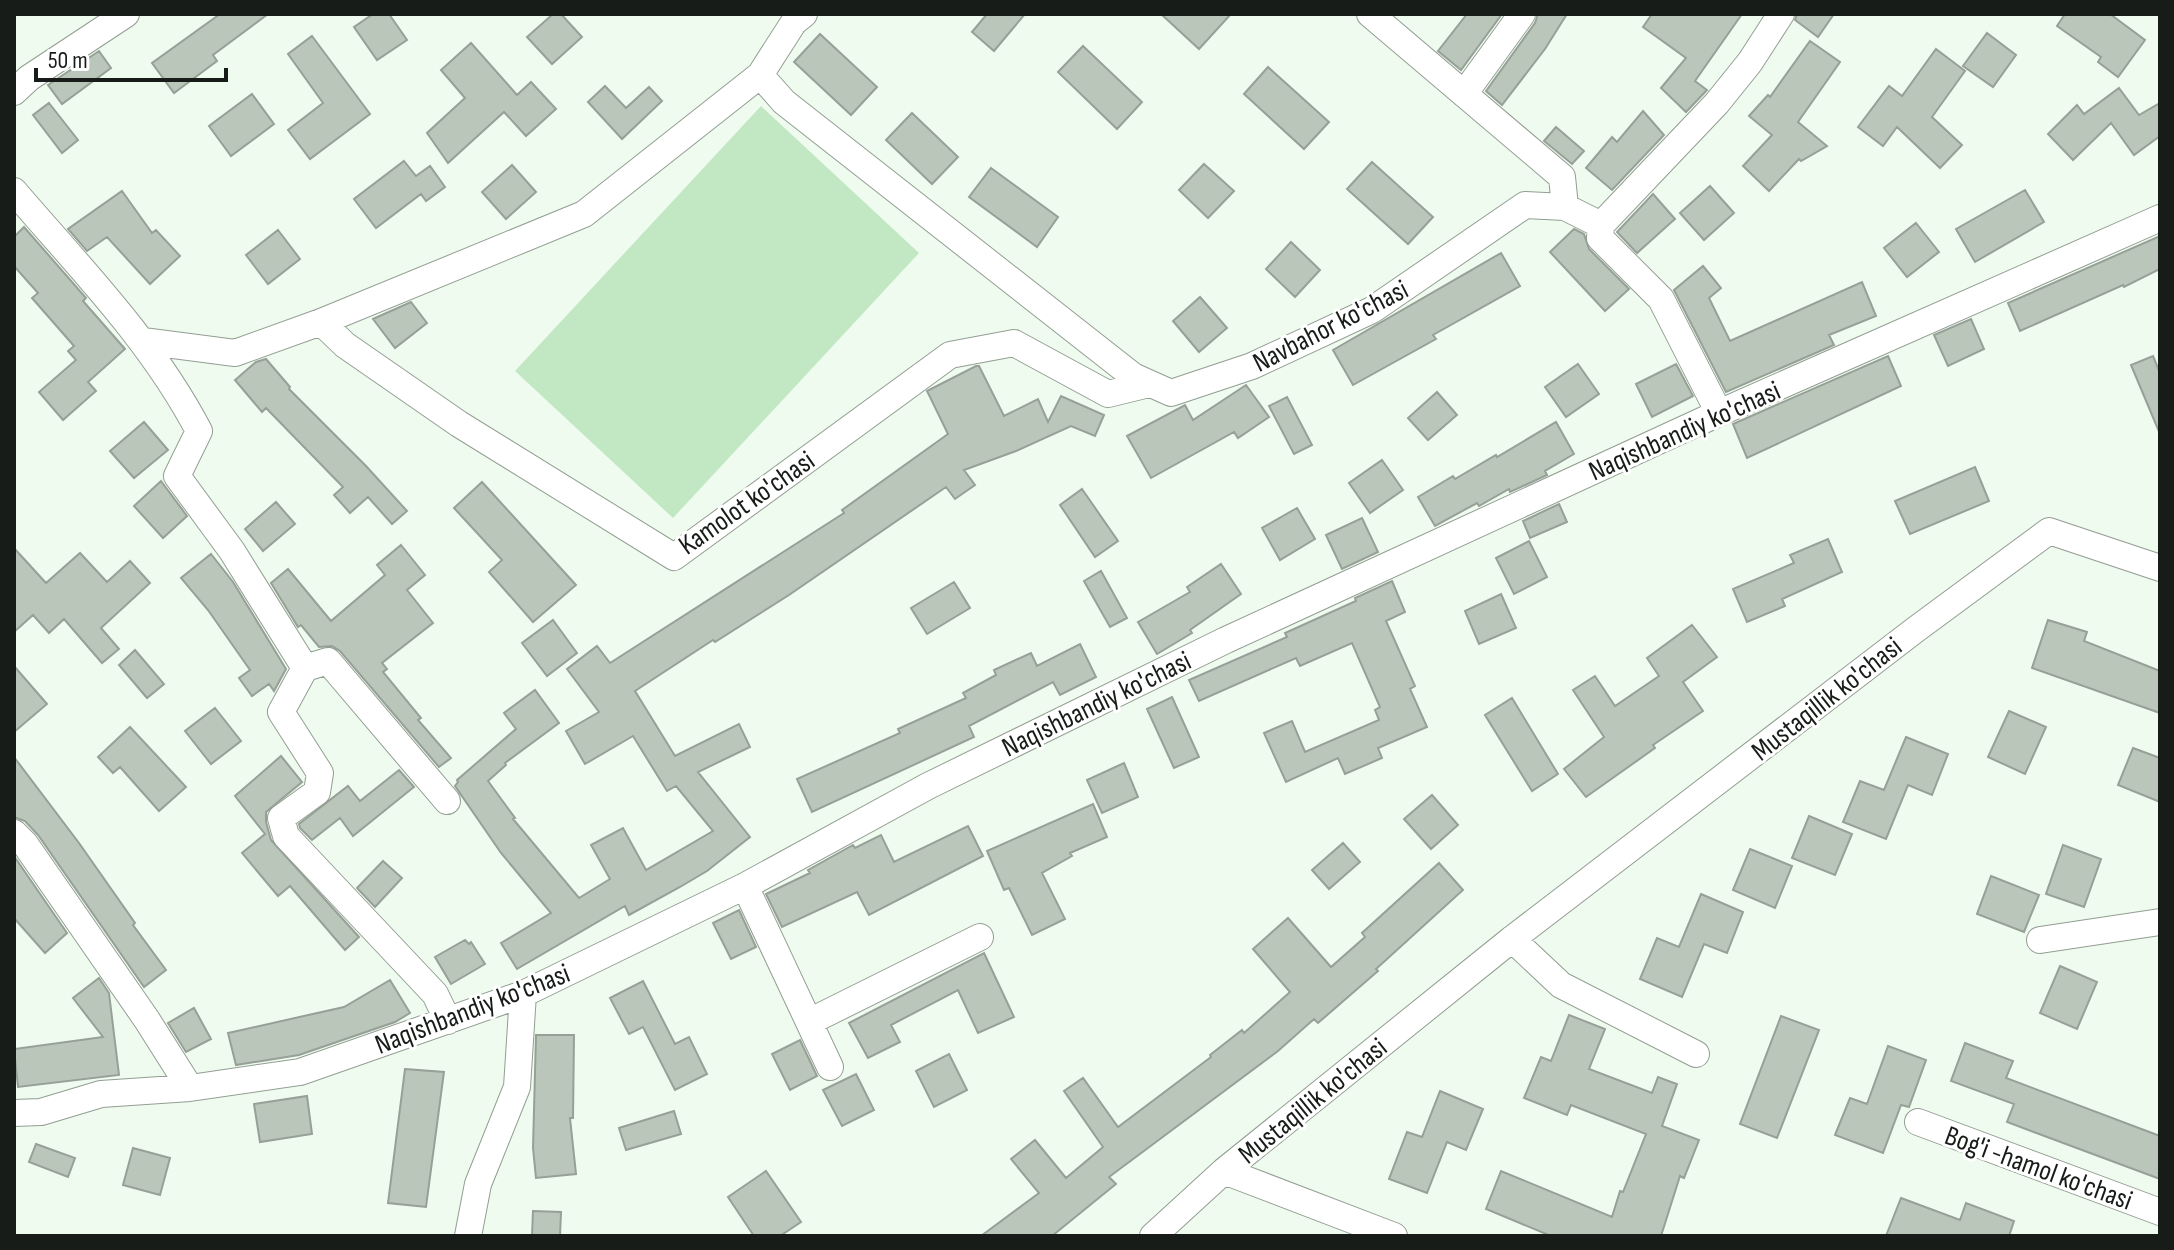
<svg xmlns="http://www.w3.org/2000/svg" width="2174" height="1250" font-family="'Sofia Sans Condensed',sans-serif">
  <rect width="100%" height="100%" fill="#f0fbf0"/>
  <!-- green -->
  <path fill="#c1e8c2" d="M761,106L919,253L673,518L515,371Z"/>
  <!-- building -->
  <path fill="#bbc6bb" stroke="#96a096" stroke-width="2" d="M220,14H268L213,55L217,61L174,93L152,63Z
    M373,14H389L407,40L377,60L354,27Z
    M553,14H561L582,37L552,64L527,37Z
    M987,14H1025L994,51L972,32Z
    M1161,14H1231L1199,49Z
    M1467,14H1502L1461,70L1438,51Z
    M1538,14H1567L1545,49L1502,105L1486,91L1535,23Z
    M1652,14H1742L1695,81L1707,90L1686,112L1661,88L1686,58L1643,27Z
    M1797,14H1834L1818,37L1795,20Z
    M2065,14H2110L2145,40L2118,77L2098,62L2101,57L2057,26Z
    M1987,33L2016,55L1993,87L1963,66Z
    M820,34L877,87L851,115L794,62Z
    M312,36L370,114L310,159L288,130L323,103L288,54Z
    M1810,41L1840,62L1798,122L1827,146L1801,161L1799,159L1769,191L1743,166L1772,135L1749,116L1768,95L1770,97Z
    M471,43L517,95L531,82L556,109L526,136L504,112L448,163L427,133L465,98L441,70Z
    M1083,46L1142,102L1117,129L1058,72Z
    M1936,49L1965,71L1932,117L1962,145L1940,168L1897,127L1883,146L1858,127L1889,86L1902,96Z
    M99,51L111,68L62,104L48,85Z
    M1268,67L1329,122L1304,149L1244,94Z
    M605,86L626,108L649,87L662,101L622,139L588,102Z
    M2119,88L2139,115L2160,103V136L2134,155L2111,123L2073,160L2048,134L2077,105L2084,114Z
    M252,94L274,124L231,156L209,126Z
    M49,103L78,140L62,153L33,115Z
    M1643,111L1664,135L1612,190L1586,168L1612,137L1617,142Z
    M912,113L958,157L932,184L886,140Z
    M1556,127L1584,151L1572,164L1544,141Z
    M404,161L416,176L430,166L445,187L426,201L421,194L376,228L354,199Z
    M1372,162L1433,217L1408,244L1347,189Z
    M1204,164L1234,191L1208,218L1179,190Z
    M512,165L536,192L506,219L482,192Z
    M991,168L1058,217L1037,247L969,197Z
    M1710,186L1734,213L1704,240L1680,213Z
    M2025,190L2044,222L1975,262L1956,229Z
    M122,191L152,233L156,230L180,256L150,284L107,237L87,251L68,229Z
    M1653,194L1675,219L1637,253L1617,232Z
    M1916,223L1939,252L1907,277L1884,248Z
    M24,227L86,298L83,301L125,349L88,382L96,391L63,420L39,392L76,360L68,351L74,346L32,298L38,293L14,266V237Z
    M1574,229L1584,234L1589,249L1629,289L1605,311L1550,252Z
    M278,230L300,259L268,284L246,255Z
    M2160,236V269L2124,287L2123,285L2020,331L2008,303Z
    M1291,242L1320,270L1295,297L1266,269Z
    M1501,253L1520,286L1433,335L1436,339L1353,385L1333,350Z
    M1703,266L1721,288L1709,298L1730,341L1862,282L1876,316L1829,335L1834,345L1726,392L1674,290Z
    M1200,297L1227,328L1199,352L1173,321Z
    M411,302L427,323L395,348L373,319Z
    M1971,319L1984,349L1948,366L1934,335Z
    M1888,356L1901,386L1747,458L1733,424Z
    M2153,356L2160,373V434L2131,365Z
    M266,359L290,387L289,389L366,466L407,511L392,524L368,497L350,513L334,495L343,487L266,408L262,412L235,380L256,362Z
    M1578,364L1599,394L1566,417L1545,387Z
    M1676,364L1693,396L1652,417L1636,384Z
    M976,366H979L1004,416L1038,399L1048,422L1061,396L1104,415L1095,436L1071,426L1016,451L964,470L975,485L955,499L946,487L789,595L715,642L713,640L635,691L675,756L739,724L750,747L698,772L750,837L707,871L680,887L629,915L625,906L517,969L501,943L551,913L501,853L455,786L458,782L457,780L516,729L504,713L535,690L559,723L505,763L506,765L488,781L515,818L513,819L579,898L610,879L591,845L623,828L646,870L713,831L676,786L667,791L633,736L585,764L566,731L599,712L567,669L597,646L610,663L844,513L842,510L948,434L927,391Z
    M1246,385L1269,417L1238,438L1234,432L1151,478L1127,436L1185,405L1193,420Z
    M1437,392L1457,415L1428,440L1408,418Z
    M1287,397L1312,445L1294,454L1269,406Z
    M144,422L168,450L134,478L110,451Z
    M1556,422L1574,454L1545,471L1547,475L1510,492L1509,489L1479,506L1477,503L1435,526L1418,497L1453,476L1455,479L1496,455L1497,457Z
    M1382,460L1403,490L1370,513L1349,483Z
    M1975,467L1989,501L1910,534L1895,501Z
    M161,481L187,516L163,538L134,506Z
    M482,482L576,585L533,622L489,572L502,560L454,508Z
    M1082,489L1118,541L1095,557L1060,505Z
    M276,502L295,524L263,551L245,529Z
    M1559,504L1567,522L1530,538L1523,521Z
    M1297,508L1315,539L1280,560L1262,528Z
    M1362,518L1378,552L1342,569L1326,535Z
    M1828,539L1842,572L1782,599L1785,606L1747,622L1733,589L1794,563L1790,555Z
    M1529,541L1547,577L1514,594L1496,558Z
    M401,545L425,575L407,590L433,623L382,663L387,669L383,672L421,718L418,720L451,758L439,767L340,651L332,646L319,647L301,625L298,627L271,583L288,569L331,621L385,575L377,565Z
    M14,548L46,583L80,553L107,582L130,561L150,583L101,628L119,649L102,663L64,619L49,633L33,615L14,632Z
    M211,554L233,582L286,669L274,691L269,684L252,696L239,678L250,670L208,610L181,578Z
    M1221,564L1241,594L1190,630L1192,633L1157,654L1138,622L1190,592L1187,587Z
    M1101,571L1127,618L1110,627L1084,581Z
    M1392,581L1405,612L1386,621L1415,686L1410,689L1427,727L1378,748L1382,758L1345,774L1338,758L1286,782L1264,733L1292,721L1305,752L1379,720L1375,710L1380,707L1352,643L1300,666L1296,658L1199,701L1189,680L1287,637L1285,633L1356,601L1355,598Z
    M954,582L970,608L927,634L911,608Z
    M1501,594L1516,628L1479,644L1465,611Z
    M553,620L577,653L547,676L522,643Z
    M2048,620L2087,632L2084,641L2160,671V713L2032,668Z
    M1692,625L1717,657L1683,682L1703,711L1653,745L1655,748L1586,797L1564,769L1604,737L1573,690L1595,676L1615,706L1659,676L1647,658Z
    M1080,644L1096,677L1060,695L1053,682L969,726L974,737L812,812L797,779L900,733L898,729L966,698L963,693L996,675L994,670L1031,653L1037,666Z
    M135,650L164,684L147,698L119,665Z
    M14,666L47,704L14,732Z
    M1172,697L1199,757L1174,768L1147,709Z
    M1512,698L1558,774L1532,791L1485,715Z
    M215,708L241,741L211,764L185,731Z
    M2009,711L2046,727L2025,774L1988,757Z
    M130,727L186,787L159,811L120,767L113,773L98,757Z
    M1906,737L1948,754L1932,795L1908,785L1886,839L1843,822L1860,781L1884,790Z
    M2133,748L2160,758V802L2118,785Z
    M281,756L302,782L266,812V822L271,840L359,937L345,950L290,886L278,896L242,853L265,834L235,796Z
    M14,757L79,843L135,923L133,925L166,970L144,987L38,835L25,821L14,817Z
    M1124,763L1138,797L1102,813L1087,780Z
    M399,770L414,787L353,836L340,818L312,840L300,828L299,824L348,786L360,801Z
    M1432,795L1458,825L1431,849L1404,819Z
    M1093,804L1107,837L1070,853L1072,856L1042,873L1065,919L1032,935L1009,888L1004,890L987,851Z
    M1809,816L1852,834L1835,875L1792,858Z
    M968,826L983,856L869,915L857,892L782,927L766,894L810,873L808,870L853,845L855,848L881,835L894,862Z
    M1343,843L1360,862L1329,889L1312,870Z
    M2063,845L2101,859L2084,907L2046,894Z
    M1750,849L1792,866L1775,908L1733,890Z
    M14,856L67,933L45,953L14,918Z
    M383,861L402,878L375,907L357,888Z
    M1439,863L1463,890L1376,969L1378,971L1318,1023L1314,1019L1278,1051L1109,1177L1116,1184L1052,1236H981L1039,1193L1011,1159L1035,1140L1066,1178L1103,1147L1064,1091L1083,1078L1118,1127L1211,1057L1210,1055L1242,1030L1244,1033L1290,992L1253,949L1288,918L1331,967L1365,937L1362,933Z
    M1991,876L2039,895L2024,932L1977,914Z
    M1701,894L1743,912L1727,953L1704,944L1682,997L1640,979L1657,938L1679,947Z
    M739,910L756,947L731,959L713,923Z
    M465,940L469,944L471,942L485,964L451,984L435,957Z
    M984,953L1014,1017L978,1033L958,990L891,1025L900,1042L868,1058L849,1023Z
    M2060,966L2097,982L2077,1029L2040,1013Z
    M99,978L109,993L119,1075L18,1087L14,1049L103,1037L73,998Z
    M390,980L410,1013L395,1022L299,1055L236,1065L228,1033L344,1007Z
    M643,981L675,1044L689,1037L707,1074L675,1090L643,1027L629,1034L610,998Z
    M194,1008L211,1039L186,1052L168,1023Z
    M1569,1015L1605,1029L1589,1069L1652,1093L1658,1077L1677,1084L1662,1126L1699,1140L1684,1178L1680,1176L1661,1236H1551L1486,1209L1501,1171L1612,1217L1620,1191L1623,1192L1646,1134L1571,1105L1567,1115L1524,1098L1541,1057L1551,1061Z
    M1781,1016L1819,1030L1777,1138L1740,1124Z
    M536,1035H574L573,1118H570L576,1174L536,1178L533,1148Z
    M800,1040L817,1076L790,1090L772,1054Z
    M1965,1043L2013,1061L2006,1078L2160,1136V1179L2007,1122L2014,1104L1951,1081Z
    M1888,1046L1926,1060L1909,1107L1901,1105L1883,1153L1835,1135L1850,1098L1867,1104Z
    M949,1054L967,1090L934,1107L916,1071Z
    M405,1069L444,1072L426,1207L388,1203Z
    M856,1074L874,1110L842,1126L823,1090Z
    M1440,1091L1483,1109L1466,1150L1447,1142L1427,1193L1389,1179L1407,1132L1422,1137Z
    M307,1096L312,1134L260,1142L254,1104Z
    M674,1111L681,1134L626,1150L619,1128Z
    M36,1144L75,1158L68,1177L29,1162Z
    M133,1148L170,1158L160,1195L123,1185Z
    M766,1171L801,1222L780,1236H754L728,1197Z
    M1901,1198L1960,1220L1966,1203L2014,1221L2009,1236H1886Z
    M533,1211L561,1212L560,1236H532Z"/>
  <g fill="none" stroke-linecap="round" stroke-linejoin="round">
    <defs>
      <path id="street" d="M1370,14L1562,177L1565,207
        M760,75L784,102L1133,376L1171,393L1252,366L1372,310L1525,205L1565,207L1601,225L1600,238L1661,299L1719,413
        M14,92L29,78L126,14
        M1464,94L1522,14
        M14,191C80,268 152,341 199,431L177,476L232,551L305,668L281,712L320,773L317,792L281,818L286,836L435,994L448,1021
        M1601,225L1717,103L1750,62L1781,14
        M321,322L345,345L459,424L674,557L950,355L1014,343L1108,394L1149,384
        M143,341L235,353L321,322L584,214L760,75L794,22L804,14
        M305,668L328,661L447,801
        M14,833L25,844L147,1020L190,1088
        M745,886L830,1067
        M1512,939L1561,985L1696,1054
        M2040,940L2160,922
        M809,1022L980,937
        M14,1113L41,1112L101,1094L190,1088L300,1072L523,994L745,886L928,786L1226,640L1719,413L2160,218
        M1918,1122L2160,1212
        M1224,1171L1394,1236
        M468,1236L478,1184L517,1087L523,994
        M1153,1236L1224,1171L1512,939L1915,630L2049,531L2160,568"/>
    </defs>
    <!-- street casing -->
    <use href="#street" stroke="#939e93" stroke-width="28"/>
    <!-- street -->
    <use href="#street" stroke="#fff" stroke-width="26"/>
  </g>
  <g text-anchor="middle" stroke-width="6" stroke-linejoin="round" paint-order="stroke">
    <!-- street labels -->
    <g font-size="28" fill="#181c18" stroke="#fff">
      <text transform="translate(1330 325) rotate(-27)" y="10">Navbahor ko'chasi</text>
      <text transform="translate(1684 430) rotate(-24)" y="10">Naqishbandiy ko'chasi</text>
      <text transform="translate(746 502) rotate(-35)" y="10">Kamolot ko'chasi</text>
      <text transform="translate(1826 698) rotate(-38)" y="10">Mustaqillik ko'chasi</text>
      <text transform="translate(1096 703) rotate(-26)" y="10">Naqishbandiy ko'chasi</text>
      <text transform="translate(472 1008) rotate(-21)" y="10">Naqishbandiy ko'chasi</text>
      <text transform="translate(1312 1100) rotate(-39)" y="10">Mustaqillik ko'chasi</text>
      <text transform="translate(2039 1167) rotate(20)" y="10">Bog'i -hamol ko'chasi</text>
    </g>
  </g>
  <!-- border -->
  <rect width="2174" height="1250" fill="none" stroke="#181c18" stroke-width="32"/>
  <!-- scale -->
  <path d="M36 68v12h190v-12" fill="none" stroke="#181c18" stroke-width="4"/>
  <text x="48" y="68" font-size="24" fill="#181c18" stroke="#ffffff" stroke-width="6" paint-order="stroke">50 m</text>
</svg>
